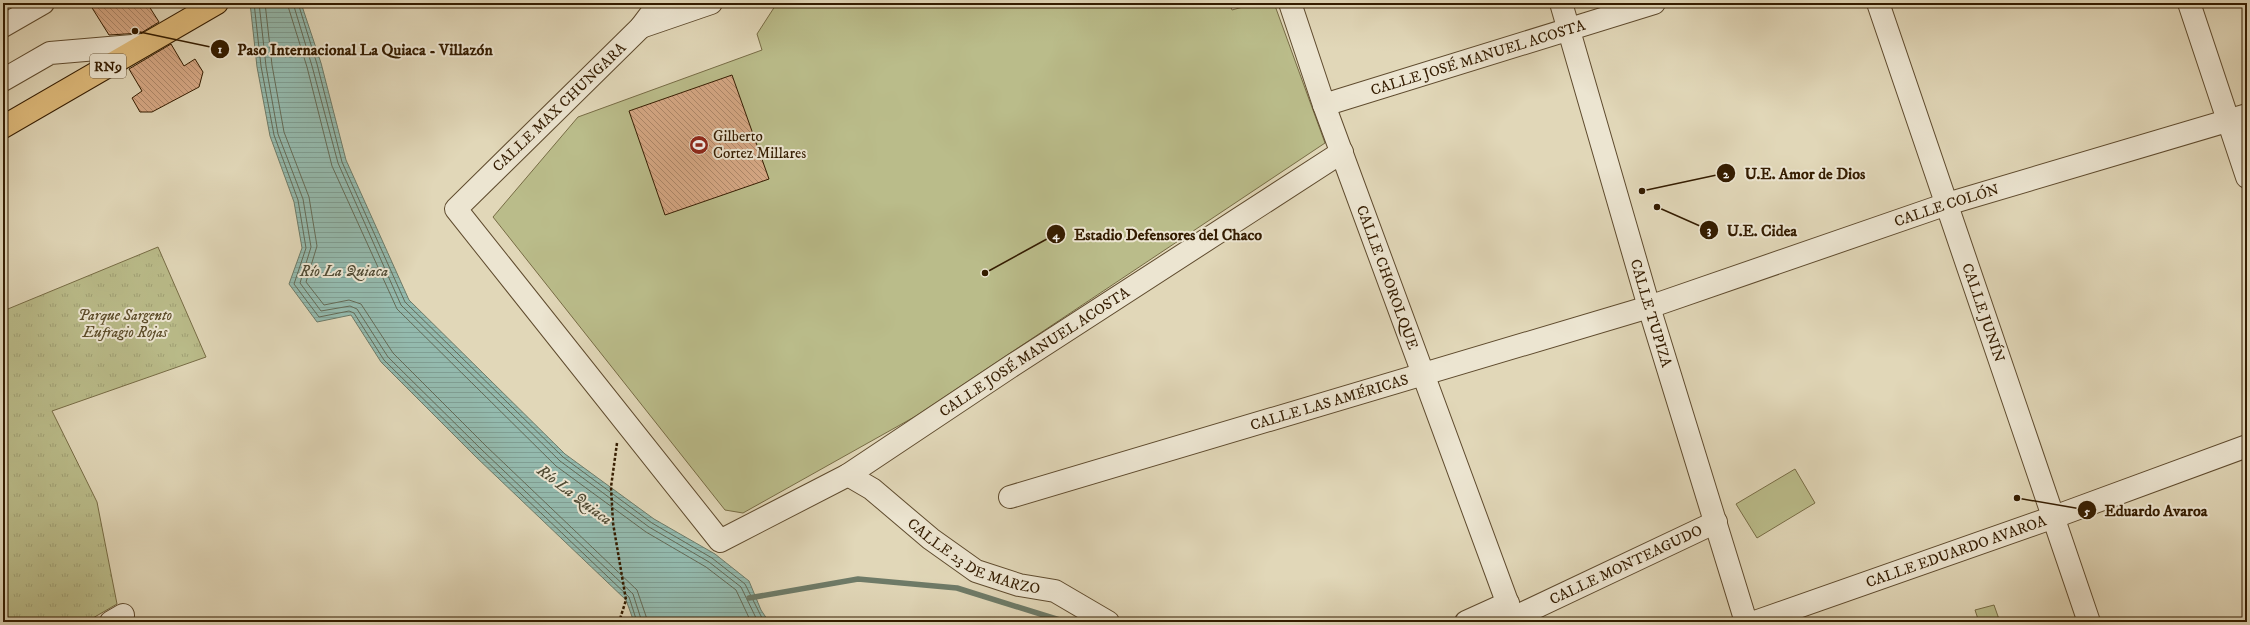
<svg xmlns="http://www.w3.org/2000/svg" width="2250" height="625" font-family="'IM FELL DW Pica',serif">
  <defs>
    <pattern id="park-tufts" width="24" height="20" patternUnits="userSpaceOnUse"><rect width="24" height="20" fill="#babc8a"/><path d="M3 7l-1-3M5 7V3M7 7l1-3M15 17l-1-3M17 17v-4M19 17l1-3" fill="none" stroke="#a0a175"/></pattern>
    <pattern id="water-rules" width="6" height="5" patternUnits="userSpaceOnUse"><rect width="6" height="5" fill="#94baae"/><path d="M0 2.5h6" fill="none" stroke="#809f94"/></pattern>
    <pattern id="building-back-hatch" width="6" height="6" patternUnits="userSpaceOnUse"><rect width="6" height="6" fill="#d6a885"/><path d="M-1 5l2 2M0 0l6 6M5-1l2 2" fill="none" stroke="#ae886a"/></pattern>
  </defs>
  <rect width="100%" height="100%" fill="#e1d7b8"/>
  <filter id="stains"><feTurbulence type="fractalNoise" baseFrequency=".005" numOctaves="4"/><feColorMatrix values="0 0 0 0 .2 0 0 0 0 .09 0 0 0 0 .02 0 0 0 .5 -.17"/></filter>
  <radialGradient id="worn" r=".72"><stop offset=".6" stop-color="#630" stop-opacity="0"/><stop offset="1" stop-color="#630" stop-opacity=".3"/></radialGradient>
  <!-- park -->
  <path fill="url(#park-tufts)" stroke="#776c45" d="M158,247L206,357L52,411L97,502L117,604L86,622H3V311Z"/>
  <!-- pitch -->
  <path fill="#babc8a" stroke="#776c45" d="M777,3H1229L1232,10L1257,3H1274L1325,143L916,416L743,513L725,510L493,217L578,117L762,50L757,34Z
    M1795,469L1815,503L1757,538L1736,504Z
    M1994,605L2000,622H1979L1975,610Z"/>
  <!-- water -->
  <path fill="url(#water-rules)" stroke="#6e7b68" d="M250,3H301L321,63L346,160L409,300L565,454L654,519L715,554L749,581L761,610L769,622H634L626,600L476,457L381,362L351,315L317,322L289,284L302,248L294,202L270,136L257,67Z"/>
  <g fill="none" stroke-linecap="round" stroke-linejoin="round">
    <!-- shore -->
    <path stroke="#646b57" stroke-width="1" d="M254,3L261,66L274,135L298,200L306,248L294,284L319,317L349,311L354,313L384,360L479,454L629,597L637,622
      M259,3L266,66L278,134L303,199L311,247L300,283L321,311L350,306L357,309L388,357L482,450L633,594L642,622
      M265,3L272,65L284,132L309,197L317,246L306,282L324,305L349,300L361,304L393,353L486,446L637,590L648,622
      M287,3L307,67L332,166L397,309L556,466L646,532L706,567L736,590L751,622
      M293,3L312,66L338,163L401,305L560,461L649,527L709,562L741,587L758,622
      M298,3L317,64L342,162L405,302L563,457L652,523L712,558L745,584L764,622"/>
    <!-- stream -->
    <path stroke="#6e7b68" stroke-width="5.5" d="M749,598L858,579L957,588L1066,622"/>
  </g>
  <!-- building -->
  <path fill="url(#building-back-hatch)" stroke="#341c00" d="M89,3H147L159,22L141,33L109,35Z
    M171,44L184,66L195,59L203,72L199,87L152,112H140L132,98L142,91L129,69Z
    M732,75L769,179L665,215L629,111Z"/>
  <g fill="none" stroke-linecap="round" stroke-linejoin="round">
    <defs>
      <g id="minor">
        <path id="s1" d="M659,3L641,27L456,209L720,541L848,475L1013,365L1342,152"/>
        <path id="s2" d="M1290,3L1324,105L1513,618L1716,522"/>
        <path id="s3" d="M1561,3L1649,307L1746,622"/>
        <path id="s4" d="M1878,3L2089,622"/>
        <path d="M2189,3L2247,177"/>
        <path d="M3,26L43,3"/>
        <path d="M641,27L711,3"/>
        <path d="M3,80L50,53L144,45"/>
        <path id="s5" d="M1324,105L1654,3"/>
        <path id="s6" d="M848,475L872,489L931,539L976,571L1019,585L1055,591L1108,622"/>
        <path id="s7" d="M1010,497L1649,307L1947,204L2247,115"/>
        <path d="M111,622L123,615"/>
        <path d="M1466,622L1508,603"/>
        <path id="s8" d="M1755,622L2054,517L2247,446"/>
      </g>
      <path id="highway" d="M3,127L217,3"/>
    </defs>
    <!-- minor casing -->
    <use href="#minor" stroke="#5f4b2e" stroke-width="24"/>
    <!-- highway casing -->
    <use href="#highway" stroke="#341c00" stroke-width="24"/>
    <!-- path -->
    <path stroke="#341c00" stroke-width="2.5" stroke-dasharray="3 2" stroke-linecap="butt" d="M617,443L611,487L613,523L626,600L619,622"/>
    <!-- minor -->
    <use href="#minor" stroke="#ece5d1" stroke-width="22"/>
    <!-- highway -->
    <use href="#highway" stroke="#e0bc7c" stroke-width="22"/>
  </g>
  <!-- icons -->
  <defs>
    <symbol id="stadium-disc" viewBox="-11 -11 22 22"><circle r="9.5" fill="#8f2418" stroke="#ece5d1"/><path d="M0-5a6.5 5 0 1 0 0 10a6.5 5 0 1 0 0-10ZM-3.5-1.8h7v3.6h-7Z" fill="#fff"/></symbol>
  </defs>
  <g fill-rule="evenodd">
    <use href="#stadium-disc" x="688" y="134" width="22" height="22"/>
  </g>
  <g text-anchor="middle" stroke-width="4" stroke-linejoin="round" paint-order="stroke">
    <!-- shield labels -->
    <rect fill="#ece5d1" stroke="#6b583f" stroke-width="1" x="90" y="54" width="36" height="24" rx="3"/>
    <g font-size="14" font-weight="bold" fill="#341c00">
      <text x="108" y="71">RN9</text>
    </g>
    <!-- street labels -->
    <g font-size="15" fill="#341c00" stroke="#ece5d1">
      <text dy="5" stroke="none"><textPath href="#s5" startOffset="161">CALLE JOSÉ MANUEL ACOSTA</textPath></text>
      <text transform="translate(559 107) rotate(-44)" y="5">CALLE MAX CHUNGARA</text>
      <text dy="5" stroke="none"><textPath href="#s7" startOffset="981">CALLE COLÓN</textPath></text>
      <text dy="5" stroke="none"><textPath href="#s2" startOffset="291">CALLE CHOROLQUE</textPath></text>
      <text dy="5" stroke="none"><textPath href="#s3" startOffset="323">CALLE TUPIZA</textPath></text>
      <text dy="5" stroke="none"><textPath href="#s4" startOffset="327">CALLE JUNÍN</textPath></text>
      <text dy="5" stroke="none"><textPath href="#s1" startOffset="1081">CALLE JOSÉ MANUEL ACOSTA</textPath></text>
      <text dy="5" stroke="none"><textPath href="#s7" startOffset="333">CALLE LAS AMÉRICAS</textPath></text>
      <text dy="5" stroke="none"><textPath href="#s8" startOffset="213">CALLE EDUARDO AVAROA</textPath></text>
      <text dy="5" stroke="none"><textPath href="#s6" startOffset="152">CALLE 23 DE MARZO</textPath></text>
      <text dy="5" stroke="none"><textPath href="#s2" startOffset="779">CALLE MONTEAGUDO</textPath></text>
    </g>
    <!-- poi labels -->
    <g font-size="15" fill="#341c00" stroke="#ece5d1" text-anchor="start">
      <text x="713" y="141">Gilberto<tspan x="713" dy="17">Cortez Millares</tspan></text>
    </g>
    <!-- park labels -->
    <g font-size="15" font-style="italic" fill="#5c4c29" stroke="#ece5d1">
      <text x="125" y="320">Parque Sargento<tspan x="125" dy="17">Eufragio Rojas</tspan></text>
    </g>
    <!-- water labels -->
    <g font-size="16" font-style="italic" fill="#514b34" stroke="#ece5d1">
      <text x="344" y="276">Río La Quiaca</text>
      <text transform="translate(575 494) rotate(37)" y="6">Río La Quiaca</text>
    </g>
  </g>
  <!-- callouts -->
  <path fill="none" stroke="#341c00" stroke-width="1.5" d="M135 31L220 49M1642 191L1726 173M1657 207L1709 230M985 273L1056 234M2017 498L2087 510"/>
  <g fill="#341c00" stroke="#ece5d1" stroke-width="1.5">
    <circle cx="135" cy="31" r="4"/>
    <circle cx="1642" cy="191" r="4"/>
    <circle cx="1657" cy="207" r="4"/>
    <circle cx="985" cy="273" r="4"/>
    <circle cx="2017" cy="498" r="4"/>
    <circle cx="220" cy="49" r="10"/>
    <circle cx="1726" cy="173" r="10"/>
    <circle cx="1709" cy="230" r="10"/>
    <circle cx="1056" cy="234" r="10"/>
    <circle cx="2087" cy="510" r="10"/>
  </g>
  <g font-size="12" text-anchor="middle" font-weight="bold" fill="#fff">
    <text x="220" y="53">1</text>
    <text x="1726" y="178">2</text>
    <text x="1709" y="234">3</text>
    <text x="1056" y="239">4</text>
    <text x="2087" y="515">5</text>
  </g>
  <g font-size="16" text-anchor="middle" font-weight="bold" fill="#341c00" stroke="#ece5d1" stroke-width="4" stroke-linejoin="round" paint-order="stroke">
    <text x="365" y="55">Paso Internacional La Quiaca - Villazón</text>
    <text x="1805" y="179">U.E. Amor de Dios</text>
    <text x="1762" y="236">U.E. Cidea</text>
    <text x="1168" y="240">Estadio Defensores del Chaco</text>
    <text x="2156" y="516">Eduardo Avaroa</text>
  </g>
  <!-- margin -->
  <rect width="2250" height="625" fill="none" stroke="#e1d7b8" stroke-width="16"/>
  <rect x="4" y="4" width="2242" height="617" fill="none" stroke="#341c00" stroke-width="2"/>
  <rect x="8" y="8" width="2234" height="609" fill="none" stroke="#341c00"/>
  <rect width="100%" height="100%" filter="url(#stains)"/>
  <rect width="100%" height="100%" fill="url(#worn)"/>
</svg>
